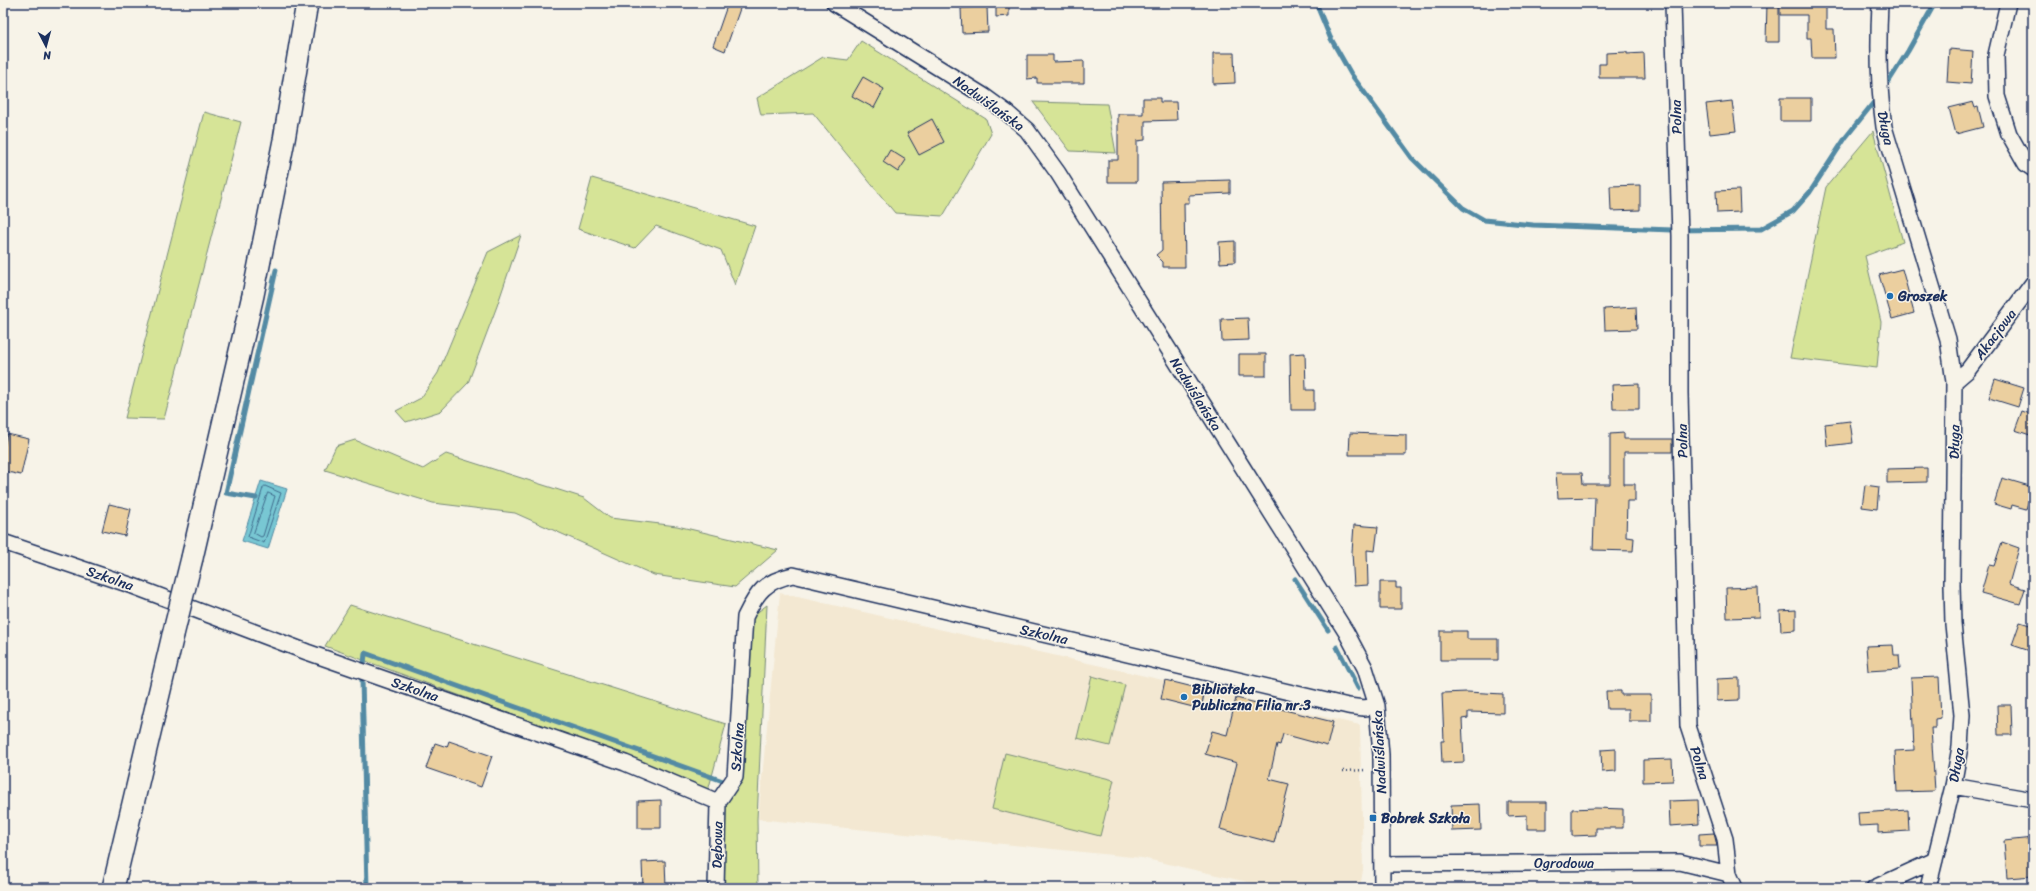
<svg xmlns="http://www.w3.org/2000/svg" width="2036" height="891" font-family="Sriracha,sans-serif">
  <rect width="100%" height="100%" fill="#f7f3e8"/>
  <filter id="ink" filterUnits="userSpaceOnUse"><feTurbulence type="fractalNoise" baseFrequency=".025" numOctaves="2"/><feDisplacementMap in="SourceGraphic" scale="8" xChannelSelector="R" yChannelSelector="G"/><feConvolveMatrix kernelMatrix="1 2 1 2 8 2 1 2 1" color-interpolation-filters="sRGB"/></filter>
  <g filter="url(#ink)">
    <!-- built -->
    <path fill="#f3e8d2" d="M780,593L1360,725L1363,870L1360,888H1274L1142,858L758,819Z"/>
    <!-- green -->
    <path fill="#d6e497" stroke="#788a7a" d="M861,41L986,119L991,134L943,216L895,213L813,113L761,115L757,98L823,57L848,60Z
      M1033,102L1107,104L1116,153L1070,151Z
      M204,112L241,122L164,419L125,418Z
      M1873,131L1903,242L1865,256L1881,322L1877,368L1790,358L1826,187Z
      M592,178L755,226L735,285L721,250L656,226L635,248L578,229Z
      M521,235L497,306L468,383L441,411L406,422L396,411L421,398L438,373L488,252Z
      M355,440L423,469L446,454L584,498L610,518L677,526L778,550L735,587L654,575L515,513L433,503L325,470L336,446Z
      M350,605L726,724L708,791L627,757L325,646Z
      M767,605L757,819L758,888H722L723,807L742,782L751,617Z
      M1092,676L1125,685L1110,746L1077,738Z
      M1005,753L1114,780L1100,836L992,809Z"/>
    <!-- water -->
    <path fill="#78c7d3" stroke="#538aa4" d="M261,481L287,489L268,549L242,541Z"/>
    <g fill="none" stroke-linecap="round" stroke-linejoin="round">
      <!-- shore -->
      <path stroke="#406c8d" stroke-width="1" d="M265,486L281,493L264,543L248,537L263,488Z
        M268,493L275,496L263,536L261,537L254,533Z"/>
      <!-- stream -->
      <path stroke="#538aa4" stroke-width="5" d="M1316,3L1330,37L1351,74L1412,158L1463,208L1484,220L1533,225L1673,230L1761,229L1793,211L1810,192L1846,137L1878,97
        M1884,89L1908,51L1935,3
        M256,498L226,493L276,270
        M1295,579L1328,630
        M1337,647L1358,688
        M364,664L365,653L723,781
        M362,679L367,888"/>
    </g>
    <!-- building -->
    <path fill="#ebcf9f" stroke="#1b2f5e" d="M728,3H742L725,51L713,46Z
      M996,3H1009V16L996,17Z
      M1767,3H1779V42H1766Z
      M1780,3H1826V29H1834L1835,58H1812L1811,38H1807V15H1780Z
      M987,7L988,32L962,33L961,8Z
      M1949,49L1973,51L1971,84L1947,82Z
      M1627,52V54L1644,53L1645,78H1599V64H1606V53Z
      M1213,53H1234L1235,83L1213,84Z
      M1027,55H1053V62L1084,61V83H1037V78L1027,79Z
      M863,77L884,89L874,108L852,96Z
      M1143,98H1160V102H1176L1177,120L1145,121V140L1137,141V182H1108V160H1118V114H1143Z
      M1780,98H1811V121H1780Z
      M1732,101L1736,131L1710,134L1706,104Z
      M1973,102L1975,108L1978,107L1983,127L1956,134L1949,108Z
      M932,119L944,142L919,155L907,133Z
      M890,150L906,160L898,172L883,162Z
      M1230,180V193L1189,195V203H1184L1185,267H1163V262L1156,255L1162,250L1161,182Z
      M1640,185V210L1611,211L1610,186Z
      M1739,190L1740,212L1717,213L1716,191Z
      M1235,241V262L1220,263L1219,242Z
      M1902,269L1914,313L1892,319L1879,275Z
      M1636,307L1637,329L1605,330L1604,309Z
      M1248,318L1249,340L1222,341L1221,319Z
      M1305,353L1306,390H1314V410H1291L1290,354Z
      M1239,354H1266V376H1239Z
      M1995,379L2024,388L2018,407L1989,398Z
      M1639,384V409H1613L1612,385Z
      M2022,411L2033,415V436L2015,430Z
      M1850,421L1853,443L1827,446L1825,424Z
      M1350,433L1406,435V455H1349Z
      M1624,433V439H1672V452H1624V484H1635V501H1627L1626,537L1634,538L1633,551L1593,550L1595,497L1558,498L1556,473H1582L1583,484H1610V434Z
      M7,434L29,439L21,475L3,471V453Z
      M1927,468V482L1887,483V469Z
      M2002,478L2033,487L2026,509L2012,505L2011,509L1994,504Z
      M1865,485L1879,487L1877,509L1862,507Z
      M109,504L131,509L125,536L102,531Z
      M1354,525L1378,527L1375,551L1367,550L1368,585L1354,586L1352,552Z
      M2002,542L2019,548L2009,584L2025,589L2020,604L1981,593L1989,565L1994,566Z
      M1380,582H1396V588H1401V609H1380Z
      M1758,587L1759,617L1727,618L1726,588Z
      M1796,610V630L1781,631L1780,611Z
      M2020,622L2033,626V652L2012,645Z
      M1440,631H1467V639H1498V660H1440Z
      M1893,645L1894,655H1899L1900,669L1868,671L1866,646Z
      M1939,677L1941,718L1935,719V728H1931L1935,791L1897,792L1895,751L1914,750L1911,678Z
      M1739,678V700L1717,701V679Z
      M1165,680L1205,690L1201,709L1161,699Z
      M1606,691H1621V695H1651V721H1629V709H1607Z
      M1467,692L1503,694V713L1468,712V718L1462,719L1464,762L1442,763L1441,741H1444L1442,693Z
      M1236,698L1333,722L1327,746L1283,734L1280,745L1277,744L1269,779L1289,784L1274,843L1220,829L1237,763L1205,754L1212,731L1227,735Z
      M1997,705H2011L2012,735H1998Z
      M449,741L492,756L481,787L426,768L435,743L447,747Z
      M1616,749V771L1602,772L1601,750Z
      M1672,759L1673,781L1643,782V760Z
      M661,800V828H638V801Z
      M1698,800L1699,824L1670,826L1669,801Z
      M1508,802H1547V829H1527V815L1508,816Z
      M1480,804L1481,830L1452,831L1451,805Z
      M1596,808L1623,809V828H1596V835L1572,836V809Z
      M1908,810L1909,831L1878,833V825L1859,826L1858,813Z
      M1714,833L1717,846H1699V834Z
      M2033,838V876L2007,878L2004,841Z
      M665,861L666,888H643L642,862Z"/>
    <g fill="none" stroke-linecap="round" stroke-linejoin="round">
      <defs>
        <path id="minor" d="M834,3L984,96L1006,112L1027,130L1058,173L1346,632L1365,668L1377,706L1381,755L1382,888
          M1673,3L1680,236V393L1688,726L1725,839L1729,874L1735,888
          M1880,3C1878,45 1878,85 1884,127L1948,339L1954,382L1952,584L1953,624L1962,715L1960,747L1953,786L1928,888
          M2008,3L1996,55L1997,96L2009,134L2026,164L2033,169
          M1954,382L1968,370L2033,283
          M3,542L133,586L307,652L625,763L718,802
          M1953,786L2033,800
          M718,802L735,777L745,617C757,592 765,581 793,575L1348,706L1364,708L1377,706
          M1382,864L1680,862L1729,874
          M716,888L718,802
          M1874,888L1935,860"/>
        <path id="secondary" d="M192,558L253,295L284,140L307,3
          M113,888L173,635"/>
      </defs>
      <!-- minor casing -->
      <use href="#minor" stroke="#1b2f5e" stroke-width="18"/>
      <!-- secondary casing -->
      <use href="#secondary" stroke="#1b2f5e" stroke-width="24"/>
      <!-- path -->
      <path stroke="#1b2f5e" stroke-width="2.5" stroke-dasharray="1 3" stroke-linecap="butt" d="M1343,771L1366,770"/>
      <!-- minor -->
      <use href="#minor" stroke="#f7f3e8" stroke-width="15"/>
      <!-- secondary -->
      <use href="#secondary" stroke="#f7f3e8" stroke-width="21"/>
      <defs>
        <path id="secondary-bridge" d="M173,635L192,558"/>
      </defs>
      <!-- secondary-bridge casing -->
      <use href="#secondary-bridge" stroke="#1b2f5e" stroke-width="24" stroke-linecap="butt"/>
      <!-- secondary-bridge -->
      <use href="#secondary-bridge" stroke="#f7f3e8" stroke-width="21"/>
    </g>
  </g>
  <!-- markers -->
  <g fill="#1f6fb2" stroke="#f7f3e8" stroke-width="1.5">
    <circle cx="1890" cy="296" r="4"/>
    <circle cx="1184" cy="697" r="4"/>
    <rect x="1369" y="814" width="8" height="8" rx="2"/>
  </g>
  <g text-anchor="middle" stroke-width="3" stroke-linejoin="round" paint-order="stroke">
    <!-- street labels -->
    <g font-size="14" fill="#1b2f5e" stroke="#f7f3e8">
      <text transform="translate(989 103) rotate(36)" y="5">Nadwiślańska</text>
      <text transform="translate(1676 117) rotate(-92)" y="5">Polna</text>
      <text transform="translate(1886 128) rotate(78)" y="5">Długa</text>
      <text transform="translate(1995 334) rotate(-53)" y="5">Akacjowa</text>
      <text transform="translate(1196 394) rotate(58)" y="5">Nadwiślańska</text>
      <text transform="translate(1682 441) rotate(-91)" y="5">Polna</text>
      <text transform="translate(1954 442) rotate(-89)" y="5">Długa</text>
      <text transform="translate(110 578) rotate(19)" y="5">Szkolna</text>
      <text transform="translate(1044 634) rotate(13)" y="5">Szkolna</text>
      <text transform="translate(415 689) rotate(19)" y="5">Szkolna</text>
      <text transform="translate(737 747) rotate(-86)" y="5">Szkolna</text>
      <text transform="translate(1379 752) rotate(-93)" y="5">Nadwiślańska</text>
      <text transform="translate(1700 763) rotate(72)" y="5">Polna</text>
      <text transform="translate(1956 765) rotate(-80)" y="5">Długa</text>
      <text transform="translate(717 845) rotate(-89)" y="5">Dębowa</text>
      <text x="1564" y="868">Ogrodowa</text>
    </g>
    <!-- poi labels -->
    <g font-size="14" font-weight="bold" fill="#1b2f5e" stroke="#f7f3e8" text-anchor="start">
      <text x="1898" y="301">Groszek</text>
      <text x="1192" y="694">Biblioteka<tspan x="1192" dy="16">Publiczna Filia nr.3</tspan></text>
      <text x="1381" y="823">Bobrek Szkoła</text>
    </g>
  </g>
  <!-- margin -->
  <rect width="2036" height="891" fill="none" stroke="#f7f3e8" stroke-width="16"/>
  <rect x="8" y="8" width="2020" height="875" fill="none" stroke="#1b2f5e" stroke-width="1.5" filter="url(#ink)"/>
  <!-- north arrow -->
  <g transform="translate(46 46) rotate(174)" stroke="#f7f3e8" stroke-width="3" paint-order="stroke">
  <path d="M0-3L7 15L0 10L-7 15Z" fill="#1b2f5e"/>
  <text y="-6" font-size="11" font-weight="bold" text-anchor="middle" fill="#1b2f5e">N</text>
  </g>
</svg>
